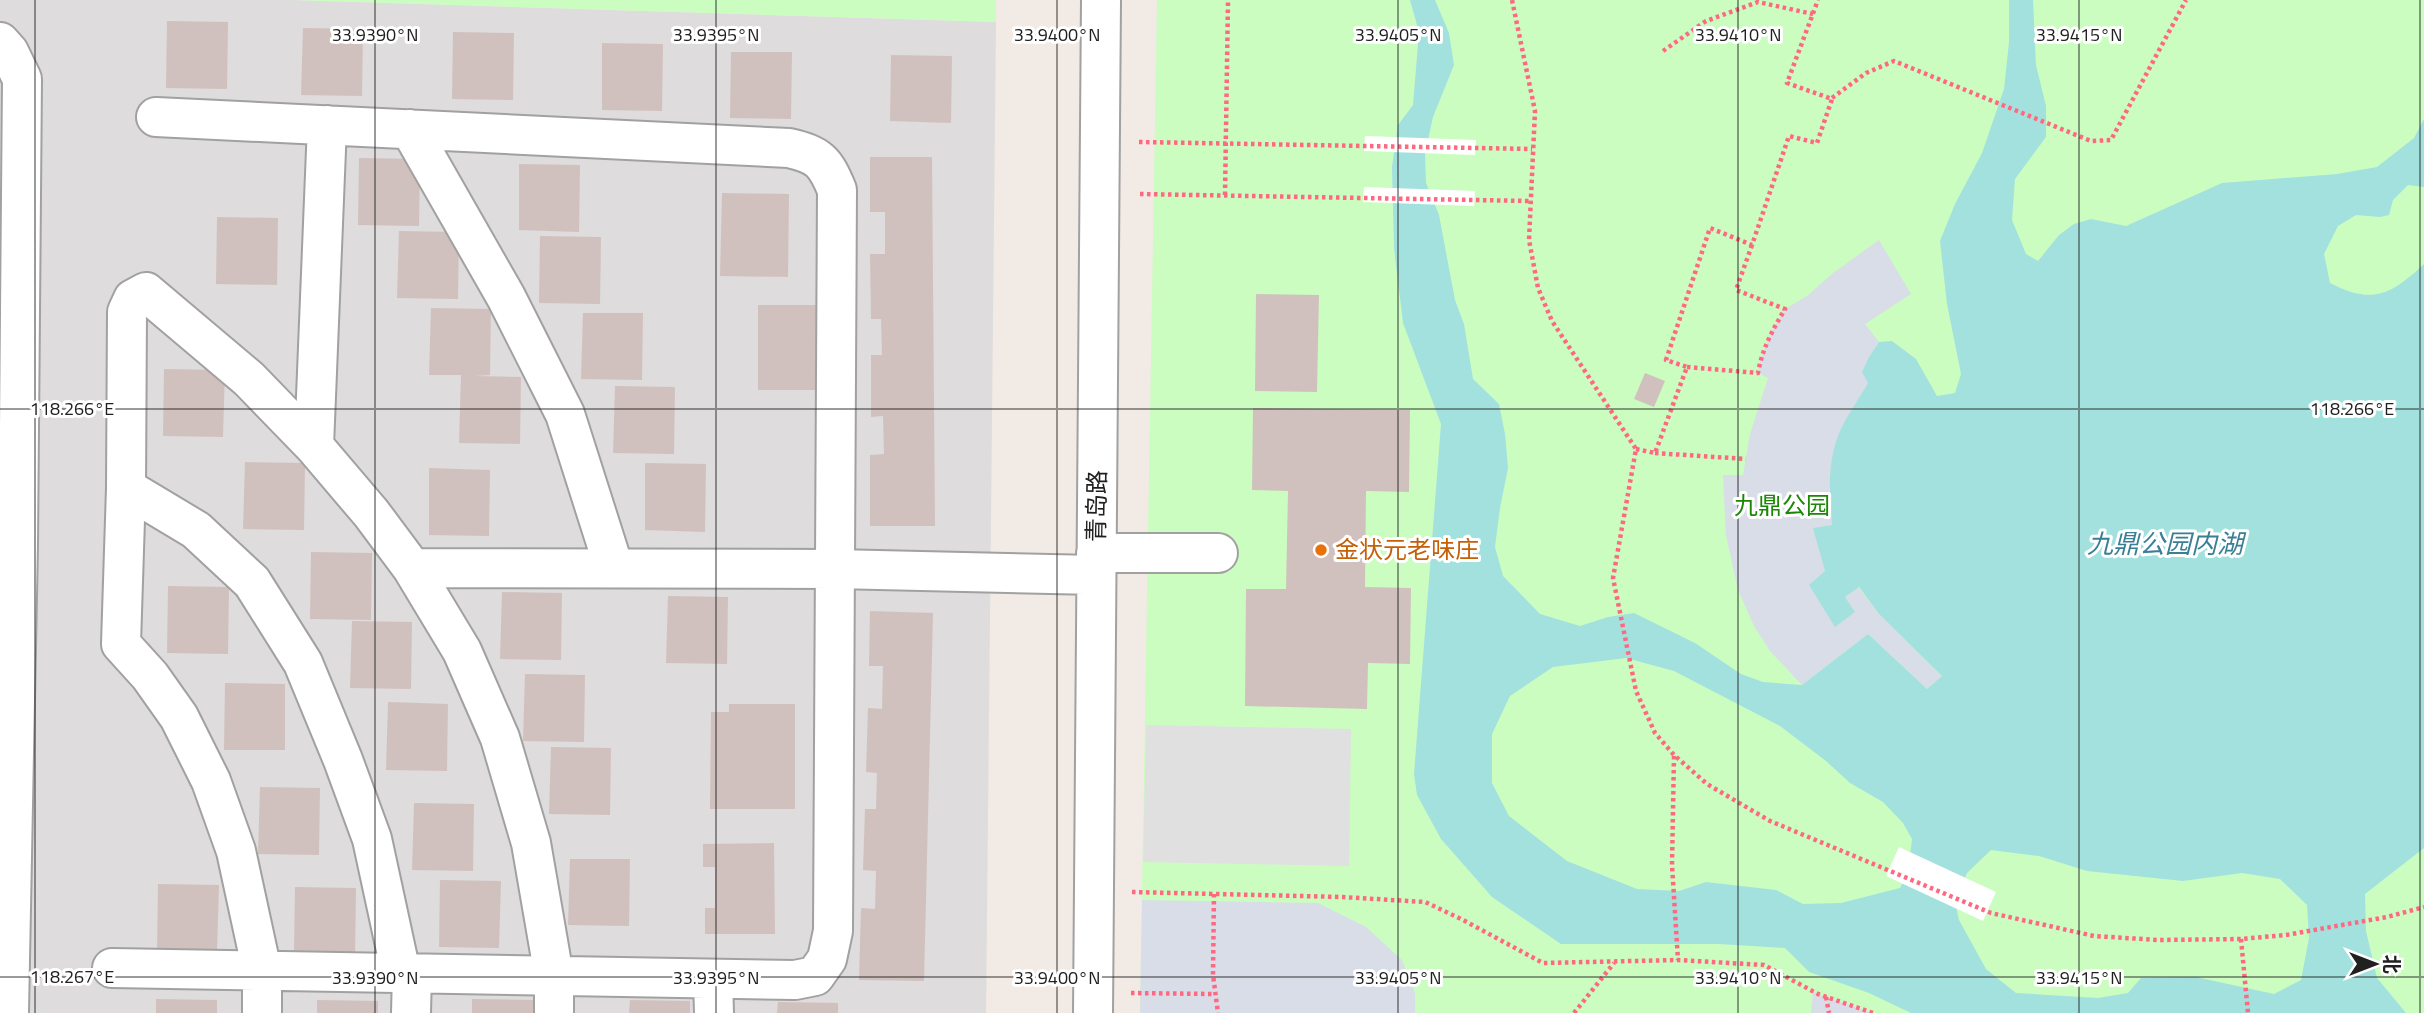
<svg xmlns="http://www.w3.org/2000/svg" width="2424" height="1013" font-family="'Titillium Web','Noto Sans SC',sans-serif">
  <rect width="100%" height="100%" fill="#f1eae5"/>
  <!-- residential -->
  <path fill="#dedcdd" d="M0,0H293L996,22L986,1013H0Z"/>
  <!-- park -->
  <path fill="#cbfdc0" d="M293,0H996V22Z
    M1157,0H2424V1013H1140Z"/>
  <!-- parking -->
  <path fill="#e0e0e0" d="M1146,725L1351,729L1349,866L1143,862Z"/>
  <!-- plaza -->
  <path fill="#d9dde7" d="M1879,240L1911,294L1865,324L1879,342L1869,357V383L1840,432L1829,491L1832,525L1814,528L1825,571L1845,597L1858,587L1879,614L1942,676L1927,689L1868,634L1802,685L1770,651L1754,626L1738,590L1726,535L1723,475H1743L1750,434L1768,378L1758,373L1760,361L1771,332L1785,309L1807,296L1833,273Z
    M1142,900L1318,903L1366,927L1402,960L1415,993V1013H1140Z
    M1813,991L1818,994L1873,1013H1811Z"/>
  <!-- water -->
  <path fill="#a3e1df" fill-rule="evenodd" d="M1410,0H1435L1449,33L1454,65L1433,117L1425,154L1426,183L1439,215L1455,300L1464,324L1473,379L1499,404L1505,434L1508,468L1500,508L1495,547L1503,576L1540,614L1580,626L1608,617L1634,613L1695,643L1741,674L1763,682L1802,685L1868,634L1927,689L1942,676L1879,614L1859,587L1845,597L1855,612L1835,627L1809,585L1825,571L1813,528L1832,525C1829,494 1827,461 1840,431C1847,415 1859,399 1868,383L1862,372L1869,357L1879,342L1892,341L1916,359L1937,396L1955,393L1961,374L1947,304L1940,241L1955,204L1982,153L2004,89L2009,42V0H2033L2036,65L2046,106V137L2015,179L2012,220L2026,254L2038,261L2059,235L2074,224L2091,219L2126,226L2222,183L2337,174L2377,167L2414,138L2424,119V187L2408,185L2393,200L2389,215L2380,217L2356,215L2338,226L2324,254L2330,283C2372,305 2391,295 2424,264V848L2365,894L2366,931L2377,978L2406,1013H1911L1869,993L1809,972L1785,948L1719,944H1561L1492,897L1441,839L1417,795L1414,774L1441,424L1403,323L1394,248L1392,167L1398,125L1413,105L1419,32ZM1626,658L1674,671L1780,726L1826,761L1850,783L1883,802L1903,823L1912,839L1908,873L1900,888L1841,903L1803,904L1776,890L1706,882L1679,891L1637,889L1567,861L1509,816L1492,783V734L1510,696L1553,667ZM1991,850L2039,856L2087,871L2183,881L2242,873L2280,879L2307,905L2309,938L2301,980L2274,994L2196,977L2141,978L2128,993L2098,998L2016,993L1986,969L1959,920L1955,902L1967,873Z"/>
  <!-- pier -->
  <path fill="#fff" d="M1365,136L1476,140L1475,155L1364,151Z
    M1364,187L1475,191L1474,206L1363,202Z
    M1899,847L1996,892L1983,921L1886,876Z"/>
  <!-- building -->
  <path fill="#d1c1be" d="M167,21L228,22L227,89L166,88Z
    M303,28L363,29L362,96L301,95Z
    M453,32L514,33L513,100L452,99Z
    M602,43L663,44L662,111L602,110Z
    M731,52H792L791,119L730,118Z
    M891,55L952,56L951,123L890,121Z
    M870,157H932L935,526H870V455L884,454L883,416L871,417V355H882L881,319H871L870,254H885V212H870Z
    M359,158L420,159L419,226L358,225Z
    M519,164L580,165L579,232L519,230Z
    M722,193L789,194L788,277L720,276Z
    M217,217L278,218L277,285L216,284Z
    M399,231L459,232L458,299L397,298Z
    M540,236L601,237L600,304L539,303Z
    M1256,294L1319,295L1317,392L1255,391Z
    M758,305H822V390H758Z
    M431,308L491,309L490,375L475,376L521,377L520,444L459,443L461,375H429Z
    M583,313H643L642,380L581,379Z
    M164,369L225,370L223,437L163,436Z
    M1645,373L1665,381L1654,407L1634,399Z
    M615,386L675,387L674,454L613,453Z
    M1253,408L1410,410L1409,492L1366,491L1365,587L1411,588L1410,664L1368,663L1367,709L1245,706L1246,589H1286L1288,491L1252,490Z
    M245,462L305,463L304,530L243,529Z
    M645,463L706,464L705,532L645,530Z
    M429,468L490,470L489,536L429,535Z
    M311,552L372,553L371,620L310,619Z
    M168,586L229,587L228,654L167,653Z
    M502,592L562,593L561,660L500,659Z
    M668,596L728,597L727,664L666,663Z
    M870,611L933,613L924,981L859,980L861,908L875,909L876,871L863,870L865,809H876L877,773L866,772L868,708L882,709L883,666H869Z
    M352,621L412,622L411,689L350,688Z
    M525,674L585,675L584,742L523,741Z
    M225,683L285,684V750H224Z
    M388,702L448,704L447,771L386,770Z
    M729,704H795V809H710L711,712H729Z
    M551,747L611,748L610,815L549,814Z
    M260,787L320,788L319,855L258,854Z
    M414,803L474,804L473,871L412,870Z
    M774,843L775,934H705V908H715V867H703V844Z
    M570,859H630L629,926L568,925Z
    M440,880L501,881L499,948L439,947Z
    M158,884L219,885L217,951H157Z
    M295,887L356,888L355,955L294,954Z
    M156,999L217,1000V1013H156Z
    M472,999L533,1000V1013H472Z
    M317,1000L378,1001V1013H317Z
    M630,1000L690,1001V1013H629Z
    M778,1002L838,1003V1013H777Z"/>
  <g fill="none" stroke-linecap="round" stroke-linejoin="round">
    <defs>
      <path id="minor" d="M0,42L9,52L22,79L18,544L9,1013
        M410,129L506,297L565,414L614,568
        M314,446L327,125
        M126,488L196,530L252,582L303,663L343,760L372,839L401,973
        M1096,553H1218
        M412,568L835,569L1096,575
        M112,968L795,980L815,976L827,959L833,931L837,190C825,161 819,155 789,148L156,117
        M713,979L714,1013
        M262,1013V971L236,851L211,781L179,717L150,676L121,644L126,488L127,312L133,299L146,292L249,379L314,446L371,513L412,568L462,651L500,738L531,843L554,976V1013
        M411,1013L412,973
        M1093,1013L1101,0"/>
    </defs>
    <!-- minor casing -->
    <use href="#minor" stroke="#a1a1a1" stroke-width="42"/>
    <!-- path -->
    <path stroke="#ff6880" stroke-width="4.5" stroke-dasharray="3.5 3.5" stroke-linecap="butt" d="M1512,0L1535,111L1529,240L1538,288L1552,321L1636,449L1613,578L1636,691L1655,733L1674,755L1707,784L1770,821L1991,913L2094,936L2158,940L2241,939L2286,935L2387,917L2424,907
      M1663,51L1706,21L1758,2L1813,14
      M1832,98L1866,73L1894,61L2091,141L2111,140L2186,0
      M1139,142L1532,149
      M1140,194L1531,201
      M1225,195L1228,0
      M1687,367L1758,373C1762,349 1773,329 1785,309L1736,290L1752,245
      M1636,449L1655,453L1687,367L1666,360L1710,228L1752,245L1789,136L1817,143L1832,99L1787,83L1818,0
      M1655,453L1746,459
      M1674,756L1672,865L1678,960
      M1132,892L1342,897L1425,902L1463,920L1543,963L1678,960L1764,965L1818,994L1873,1013
      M1214,894L1213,975L1218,1013
      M2241,939L2248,1013
      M1131,993L1214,994
      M1826,997L1829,1013
      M1574,1013L1614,963"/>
    <!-- minor -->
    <use href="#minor" stroke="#fff" stroke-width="38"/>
  </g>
  <!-- ticks -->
  <path fill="none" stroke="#202020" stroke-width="2" stroke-opacity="0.45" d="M35,0V1013M375,0V1013M716,0V1013M1057,0V1013M1398,0V1013M1738,0V1013M2079,0V1013M2420,0V1013M0,409H2424M0,977H2424"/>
  <!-- markers -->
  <circle fill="#e8710a" stroke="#fff" stroke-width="2.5" cx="1321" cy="550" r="7"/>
  <g text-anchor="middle" stroke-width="6" stroke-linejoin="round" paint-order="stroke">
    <!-- street labels -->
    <g font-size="24" fill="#202020" stroke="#fff">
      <text transform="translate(1097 506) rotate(-89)" y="8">青岛路</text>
    </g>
    <!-- park labels -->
    <g font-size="24" fill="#1c8605" stroke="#fff">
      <text x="1782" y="514">九鼎公园</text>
    </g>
    <!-- food labels -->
    <g font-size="24" fill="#c56008" stroke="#fff" text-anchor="start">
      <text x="1335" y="558">金状元老味庄</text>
    </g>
    <!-- water labels -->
    <g font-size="26" font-style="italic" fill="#3b7f95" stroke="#fff">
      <text x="2165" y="553">九鼎公园内湖</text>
    </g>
  </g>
  <g font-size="18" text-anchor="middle" fill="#202020" stroke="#fff" stroke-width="6" stroke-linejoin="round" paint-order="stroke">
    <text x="375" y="41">33.9390°N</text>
    <text x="716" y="41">33.9395°N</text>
    <text x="1057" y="41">33.9400°N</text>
    <text x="1398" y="41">33.9405°N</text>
    <text x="1738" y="41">33.9410°N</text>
    <text x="2079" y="41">33.9415°N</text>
    <text x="2352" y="415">118.266°E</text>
    <text x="72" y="415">118.266°E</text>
    <text x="72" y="983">118.267°E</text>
    <text x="375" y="984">33.9390°N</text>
    <text x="716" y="984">33.9395°N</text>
    <text x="1057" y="984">33.9400°N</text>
    <text x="1398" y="984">33.9405°N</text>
    <text x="1738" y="984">33.9410°N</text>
    <text x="2079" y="984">33.9415°N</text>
  </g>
  <!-- north arrow -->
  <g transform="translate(2375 964) rotate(90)" stroke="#ffffff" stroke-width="5" paint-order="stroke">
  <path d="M0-5L12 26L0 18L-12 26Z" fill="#202020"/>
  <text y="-10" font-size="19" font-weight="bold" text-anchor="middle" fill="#202020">北</text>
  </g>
</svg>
